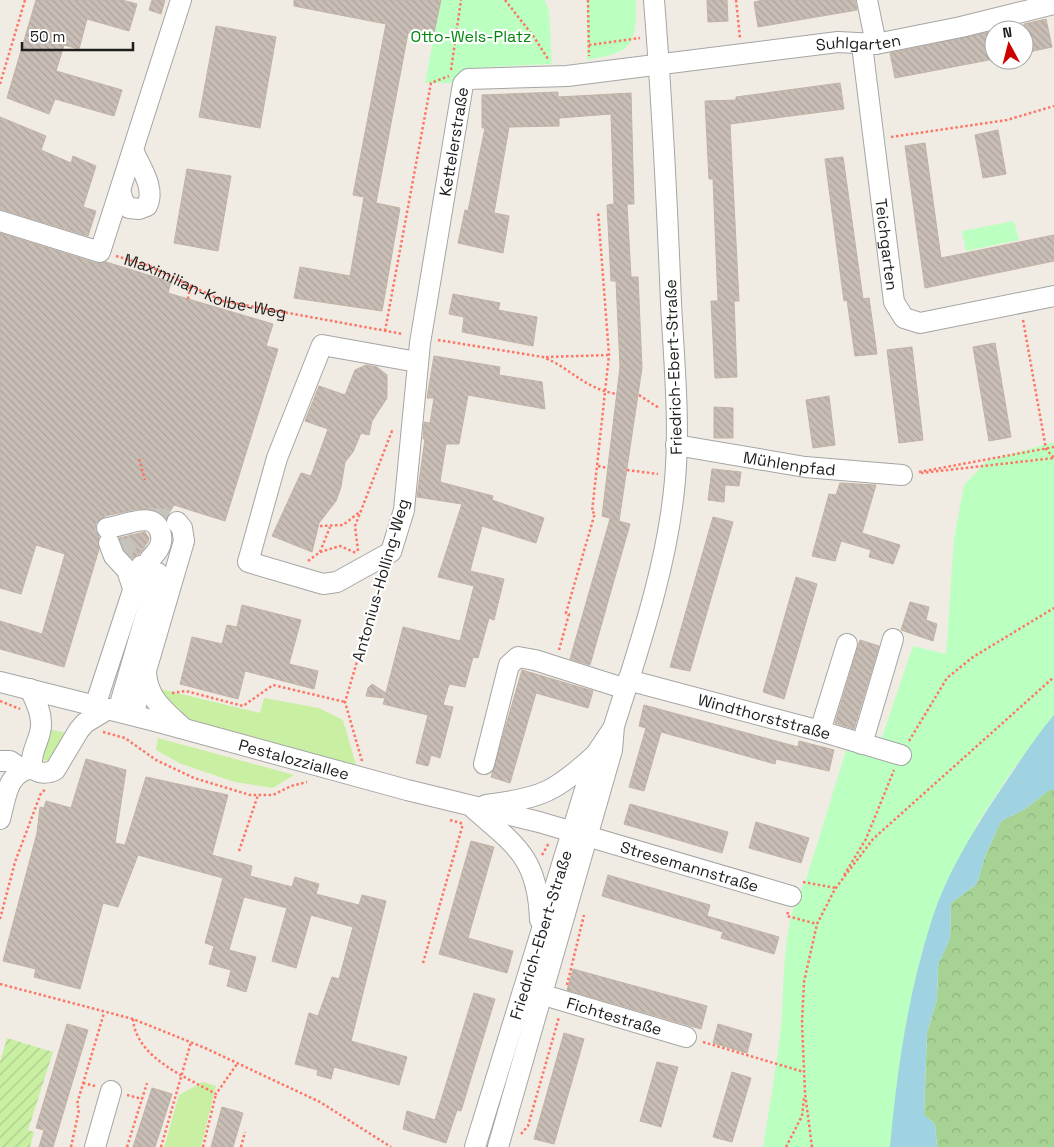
<svg xmlns="http://www.w3.org/2000/svg" width="1054" height="1147" font-family="'Space Grotesk',sans-serif">
  <defs>
    <pattern id="forest-crowns" width="20" height="18" patternUnits="userSpaceOnUse" patternTransform="scale(1.25)"><rect width="20" height="18" fill="#a6d393"/><path d="M2 6a3 3 0 1 1 6 0M12 15a3 3 0 1 1 6 0" fill="none" stroke="#8eb57e"/></pattern>
    <pattern id="garden-furrows" width="10" height="10" patternUnits="userSpaceOnUse" patternTransform="scale(1.25)"><rect width="10" height="10" fill="#c9efa3"/><path d="M-1 1l2-2M0 10L10 0M9 11l2-2" fill="none" stroke="#accc8c"/></pattern>
    <pattern id="building-back-hatch" width="6" height="6" patternUnits="userSpaceOnUse" patternTransform="scale(1.25)"><rect width="6" height="6" fill="#c8beb6"/><path d="M-1 5l2 2M0 0l6 6M5-1l2 2" fill="none" stroke="#aba39c"/></pattern>
  </defs>
  <rect width="100%" height="100%" fill="#f0ece3"/>
  <!-- grass -->
  <path fill="#c9efa3" d="M156,688L260,713L264,698L319,708L343,720L356,765L154,712Z
    M49,729L70,734L56,764L39,758Z
    M158,738L294,775L273,788L235,782L181,764L156,750Z
    M203,1082L216,1086L201,1147H164L179,1095Z"/>
  <!-- forest -->
  <path fill="url(#forest-crowns)" d="M1049,790H1054V1147H937L935,1124L924,1115L927,1033L937,999L938,965L950,938L951,903L977,884L985,856L1001,821L1025,809Z"/>
  <!-- park -->
  <path fill="#bbffc1" d="M441,0H545L549,11L552,64L489,67L461,73L456,83H425Z
    M587,0H636C637,47 632,52 587,60Z
    M1014,221L1019,240L966,251L962,231Z
    M1054,442V715L1014,768L979,821L941,896L921,955L907,1019L890,1147H763C769,1110 775,1074 780,1037C786,986 779,924 806,880L849,741L878,749L913,646L946,654L954,539L964,485L987,461Z"/>
  <!-- garden -->
  <path fill="url(#garden-furrows)" d="M7,1038L53,1052L28,1130L34,1132L30,1147H0V1062Z"/>
  <!-- water -->
  <path fill="#9fd3e2" d="M1054,715V790H1049L1025,809L1001,821L985,856L977,884L951,903L950,938L938,965L937,999L927,1033L924,1115L935,1124L937,1147H890C897,1070 908,993 932,919C946,876 970,836 995,798C1014,770 1032,741 1054,715Z"/>
  <!-- building -->
  <path fill="url(#building-back-hatch)" stroke="#c3b2a4" d="M36,0H122L137,4L129,31L87,19L79,49L64,45L56,71L122,90L114,116L55,99L49,114L7,98Z
    M152,0H165L161,14L149,10Z
    M294,0H441L433,38L408,33L376,203L400,208L382,311L294,298L300,267L350,276L364,197L353,195L386,24L294,6Z
    M707,0H727L728,21L708,22Z
    M763,0H855L857,10L758,27L754,2Z
    M1046,19L1052,47L1024,53V24Z
    M216,26L276,37L260,128L199,117Z
    M994,31V59L895,78L890,53Z
    M840,83L844,109L730,124L739,301H734L737,377L715,378L711,301H718L713,179H709L705,101L736,100V97Z
    M558,92V97L631,93L634,204H627L631,277H638L642,368L619,521L602,516L620,367L616,281H611L607,205L614,204L611,114L559,118V126L509,127L494,213L509,216L503,253L458,243L465,210L468,211L485,128H482V95Z
    M0,117L46,136L41,150L71,163L73,156L96,166L83,207L96,211L88,236L0,209Z
    M998,130L1006,174L983,178L975,135Z
    M925,143L941,258L1054,235V261L925,288L905,146Z
    M843,157L863,299L869,298L877,354L855,356L847,300L844,301L825,159Z
    M187,169L231,176L218,251L174,243Z
    M0,233L96,263L106,262L171,282L168,293L273,324L266,346L278,349L225,521L174,505L166,518L155,510L137,509L105,516L96,523L95,530L99,537V549L64,667L0,649V621L42,634L65,554L36,545L21,594L0,588Z
    M453,294L500,303L498,310L537,317L533,346L462,332L464,317L449,314Z
    M995,343L1011,437L989,441L973,347Z
    M912,347L923,440L899,443L887,350Z
    M434,356L500,367L499,375L542,382L545,409L468,395L459,444H446L440,482L493,496L492,500L544,518L536,543L482,526L470,571L504,579L494,620L489,618L478,658L473,657L465,687L449,684L443,705L453,707L440,758L431,755L428,766L416,763L428,715L383,704L385,698L366,696L368,688L372,684L386,693L403,627L460,641L474,586L438,577L462,504L417,497L425,439H423L424,422L430,423L434,398H427Z
    M366,365L377,367L387,375V398L372,421L369,435L361,433L353,452L345,462L341,487L336,501L319,523L312,552L272,536L301,473L311,476L328,429L305,421L319,386L345,395L355,370Z
    M829,396L835,445L813,448L806,400Z
    M714,407L733,408V438H714Z
    M712,469L741,472L739,486L725,485L724,502L708,500Z
    M840,483L876,485L862,533L900,545L893,564L869,557L871,550L841,541L835,561L812,556L829,494L836,495Z
    M713,517L733,522L690,671L670,667Z
    M610,519L630,524L590,665L570,659Z
    M145,532L149,538L148,542L139,554L132,558L124,550L119,538Z
    M796,577L817,584L784,699L763,692Z
    M910,602L929,607L926,620L937,624L933,641L901,630Z
    M242,605L301,620L289,664L318,671L314,689L245,671L238,699L180,684L192,637L222,644L227,625L237,627Z
    M860,640L879,646L854,729L835,723Z
    M522,670L593,691L588,708L536,693L510,783L491,777Z
    M644,705L798,747L799,741L834,750L829,771L776,759L775,764L661,732L644,791L629,787L646,728L639,726Z
    M86,759L126,770L115,843L125,845L146,777L228,795L212,855L252,866L250,876L292,887L295,877L319,884L316,894L359,905L362,895L386,901L351,1041L407,1057L399,1085L334,1067L331,1079L317,1075L318,1070L295,1064L309,1013L318,1016L332,977L339,979L353,927L311,915L296,968L272,961L287,908L244,897L229,950L256,957L246,992L227,986L231,970L209,964L214,946L205,943L223,878L138,855L118,907L103,903L80,989L34,977L36,969L3,961L37,833L40,807L44,808L46,801L71,808Z
    M630,804L728,832L722,853L624,824Z
    M756,822L809,838L801,863L749,848Z
    M471,841L494,847L468,938L513,951L507,973L439,954Z
    M608,875L710,905L707,916L779,937L774,954L721,938L723,932L602,896Z
    M573,969L707,1006L701,1029L567,990Z
    M474,993L495,999L461,1111L457,1110L446,1143L403,1129L407,1111L435,1120Z
    M67,1024L88,1030L53,1147H39L44,1130L36,1128Z
    M718,1024L752,1034L747,1053L713,1043Z
    M564,1033L584,1039L554,1144L534,1139Z
    M657,1062L678,1067L661,1127L640,1121Z
    M732,1072L751,1078L732,1142L713,1137Z
    M152,1088L172,1094L155,1147H133Z
    M222,1107L243,1113L233,1147H211Z"/>
  <g fill="none" stroke-linecap="round" stroke-linejoin="round">
    <!-- minor-tunnel -->
    <path stroke="#c6c3bc" stroke-width="20" stroke-dasharray="20 10" stroke-linecap="butt" d="M158,549C151,560 140,560 129,555C99,519 153,513 177,522"/>
    <defs>
      <g id="minor">
        <path d="M867,0L876,44"/>
        <path id="s2" d="M862,45L894,302L904,318L920,323L1054,296"/>
        <path d="M120,190L123,201L129,208L139,209L147,206C156,188 140,167 133,150"/>
        <path d="M0,221L100,252L181,0"/>
        <path id="s3" d="M417,362L322,345L277,458L248,562L323,584L337,582L391,552L404,510L420,343L463,84L468,79L567,76L838,42L876,44L961,27L1054,4"/>
        <path id="s4" d="M676,445L805,467L902,475"/>
        <path d="M107,528C124,527 155,507 161,535C163,545 157,552 150,559"/>
        <path d="M109,543L114,556L127,570L133,588"/>
        <path d="M146,672C147,698 164,710 182,727"/>
        <path id="s5" d="M628,680L820,731L901,755"/>
        <path id="s6" d="M0,682L155,721L407,790L539,822L791,896"/>
        <path d="M30,689C35,700 41,710 41,723C42,737 32,748 32,761C31,775 47,774 55,770L79,730L85,723L108,709"/>
        <path d="M95,706L141,566"/>
        <path d="M118,711L158,573"/>
        <path d="M133,715L184,541L182,528L177,522"/>
        <path d="M820,731L847,644"/>
        <path d="M862,744L893,639"/>
        <path d="M0,761H10L22,769"/>
        <path d="M484,764L509,665L518,657L535,660L626,689"/>
        <path d="M486,805C542,798 555,792 596,754"/>
        <path d="M474,809C517,846 538,859 540,920"/>
        <path d="M0,819C6,797 7,771 33,768"/>
        <path id="s7" d="M530,991L686,1037"/>
        <path d="M95,1147L111,1091"/>
        <path id="s8" d="M475,1147L596,754L612,730"/>
        <path d="M498,1147L612,750L614,726C639,647 668,564 675,480C680,421 674,362 671,303C667,202 662,101 654,0"/>
      </g>
    </defs>
    <!-- minor casing -->
    <use href="#minor" stroke="#a5a5a5" stroke-width="22"/>
    <!-- path -->
    <g stroke="#ff7565" stroke-width="2.5" stroke-dasharray="2.5 2.5" stroke-linecap="butt">
      <path d="M505,0L534,37L548,59"/>
      <path d="M588,0L589,56"/>
      <path d="M736,0L740,38"/>
      <path d="M589,45L640,38"/>
      <path d="M451,70L461,0"/>
      <path d="M0,84L25,0"/>
      <path d="M891,137L1007,120L1054,106"/>
      <path id="s1" d="M116,256L147,265L223,301L403,334"/>
      <path d="M188,299L190,286"/>
      <path d="M1023,320L1046,449L1054,458"/>
      <path d="M385,331L431,83L449,76"/>
      <path d="M438,340L543,357C572,369 582,387 616,394"/>
      <path d="M546,357L609,355"/>
      <path d="M639,395L659,408"/>
      <path d="M139,459L145,480"/>
      <path d="M598,466L607,468"/>
      <path d="M627,470L658,474"/>
      <path d="M919,472L1054,447"/>
      <path d="M921,473L1054,458"/>
      <path d="M320,526L343,525L361,511"/>
      <path d="M358,551L355,526L392,431L394,432"/>
      <path d="M320,552L330,527"/>
      <path d="M308,561L320,552L340,546L356,553"/>
      <path d="M559,650L569,614L566,613L595,513L592,512L609,355L598,211"/>
      <path d="M172,693L186,691L243,706L273,685L345,702"/>
      <path d="M0,701L20,709"/>
      <path d="M103,732L125,738L156,760L194,778L250,795H273L291,786L307,782"/>
      <path d="M909,741L947,678L973,657L1054,608"/>
      <path d="M362,761L345,702L382,577"/>
      <path d="M450,820L464,824"/>
      <path d="M239,851L258,795"/>
      <path d="M542,855L549,843"/>
      <path d="M844,875L866,839L894,770"/>
      <path d="M803,882L836,888"/>
      <path d="M788,912L787,916L817,924"/>
      <path d="M0,919L15,862L41,793L45,790"/>
      <path d="M423,963L463,824"/>
      <path d="M0,984L133,1019L205,1048L320,1102L391,1147"/>
      <path d="M567,985L584,915"/>
      <path d="M133,1019C136,1058 186,1077 216,1094L237,1064"/>
      <path d="M703,1042L804,1072"/>
      <path d="M83,1083L95,1086"/>
      <path d="M127,1095L142,1099"/>
      <path d="M521,1134L528,1126L559,1017"/>
      <path d="M71,1147L79,1110L77,1104L104,1013"/>
      <path d="M127,1147L147,1083"/>
      <path d="M161,1147L191,1042"/>
      <path d="M203,1147L216,1094"/>
      <path d="M241,1147L245,1132"/>
      <path d="M786,1147L802,1116L804,1098"/>
      <path d="M812,1147L805,1093L802,1022L804,982L817,924L835,889L873,839L1054,677"/>
    </g>
    <!-- minor -->
    <use href="#minor" stroke="#fff" stroke-width="20"/>
  </g>
  <g text-anchor="middle" stroke-width="4.5" stroke-linejoin="round" paint-order="stroke">
    <!-- park labels -->
    <g font-size="16" fill="#01870c" stroke="#fff">
      <text x="471" y="42">Otto-Wels-Platz</text>
    </g>
    <!-- street labels -->
    <g font-size="16" fill="#1e1e1e" stroke="#fff">
      <text dy="6" stroke="none"><textPath href="#s3" startOffset="1354">Suhlgarten</textPath></text>
      <text dy="6" stroke="none"><textPath href="#s3" startOffset="896">Kettelerstraße</textPath></text>
      <text dy="6" stroke="none"><textPath href="#s2" startOffset="201">Teichgarten</textPath></text>
      <text dy="6" stroke="none"><textPath href="#s1" startOffset="95">Maximilian-Kolbe-Weg</textPath></text>
      <text transform="translate(673 367) rotate(-92)" y="6">Friedrich-Ebert-Straße</text>
      <text dy="6" stroke="none"><textPath href="#s4" startOffset="115">Mühlenpfad</textPath></text>
      <text transform="translate(380 580) rotate(-74)" y="6">Antonius-Holling-Weg</text>
      <text dy="6" stroke="none"><textPath href="#s5" startOffset="141">Windthorststraße</textPath></text>
      <text dy="6" stroke="none"><textPath href="#s6" startOffset="304">Pestalozziallee</textPath></text>
      <text dy="6" stroke="none"><textPath href="#s6" startOffset="714">Stresemannstraße</textPath></text>
      <text dy="6" stroke="none"><textPath href="#s8" startOffset="222">Friedrich-Ebert-Straße</textPath></text>
      <text dy="6" stroke="none"><textPath href="#s7" startOffset="88">Fichtestraße</textPath></text>
    </g>
  </g>
  <!-- north arrow -->
  <g transform="translate(1009 45) rotate(353)"><circle r="24" fill="#ffffff" stroke="#a5a5a5"/>
  <path d="M0-4L9 19L0 12L-9 19Z" fill="#cc0100"/>
  <text y="-8" font-size="14" font-weight="bold" text-anchor="middle" fill="#1e1e1e">N</text>
  </g>
  <!-- scale -->
  <path d="M22 42v8h111v-8" fill="none" stroke="#1e1e1e" stroke-width="2.5"/>
  <text x="30" y="42" font-size="15" fill="#1e1e1e" stroke="#ffffff" stroke-width="4" paint-order="stroke">50 m</text>
</svg>
